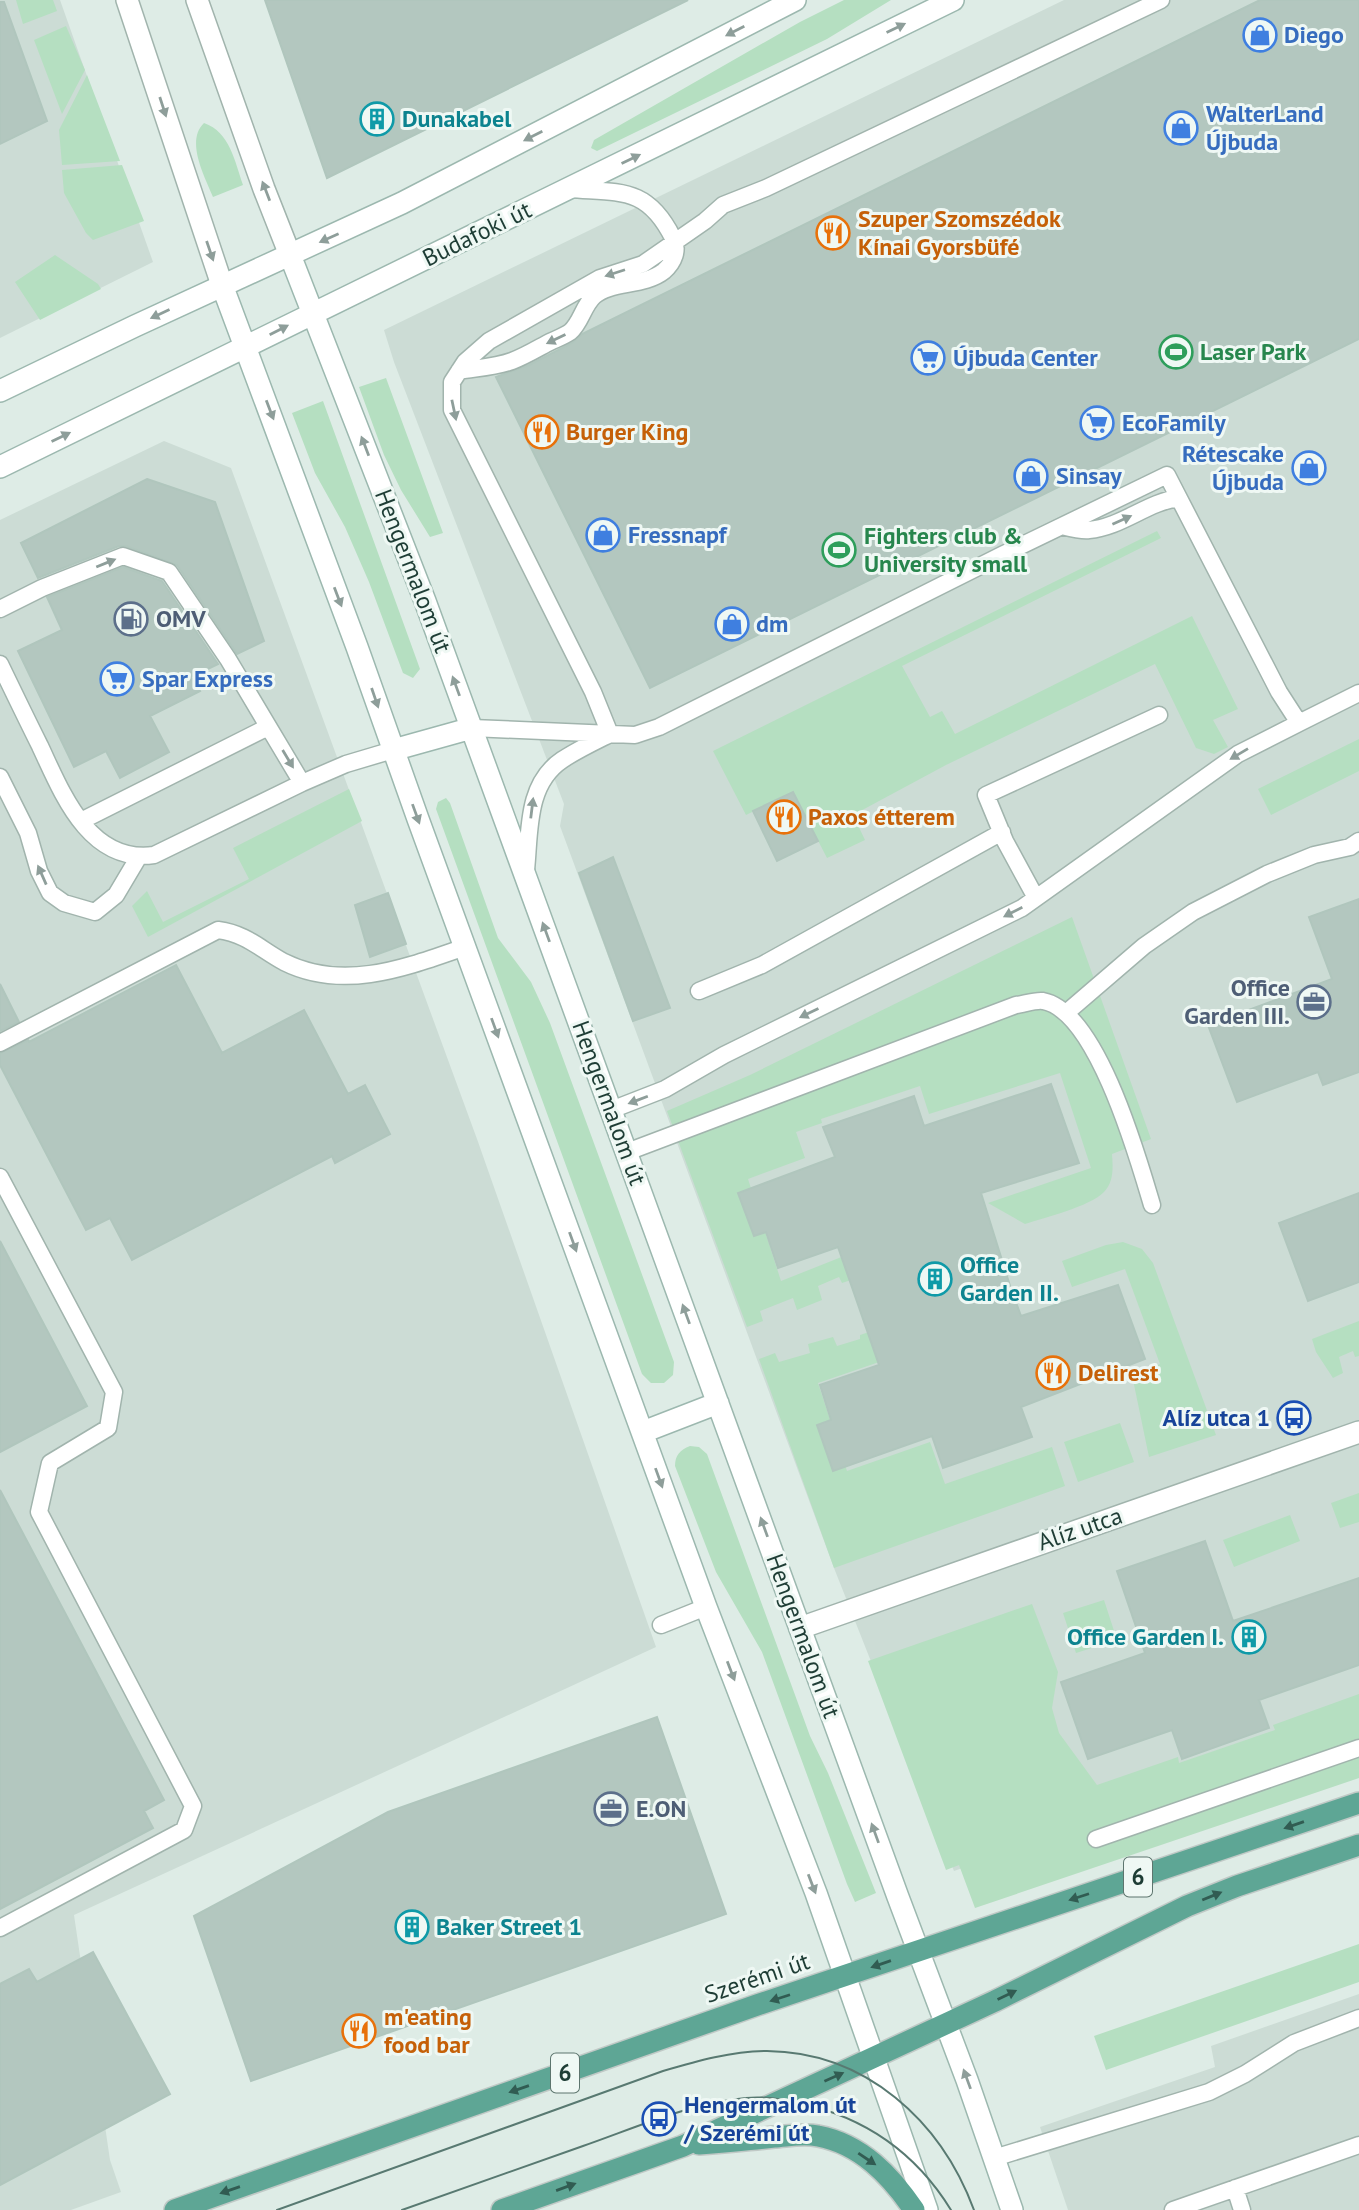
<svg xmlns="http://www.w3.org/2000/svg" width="1359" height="2210" font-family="'PT Sans',sans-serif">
  <rect width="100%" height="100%" fill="#deece6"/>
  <!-- built -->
  <path fill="#ccdcd5" d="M0,0H60L153,262L0,338Z
    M1064,0H1359V1728L954,1871L834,1568L560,826L564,804L394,362L384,330Z
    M164,441L231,468L477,1139L656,1647L74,1915L110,2160L121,2192L71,2210H0V520Z
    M1359,1994V2210H1068L1040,2127L1215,2067L1211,2046Z"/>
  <!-- green -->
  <path fill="#b5dfc1" d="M16,0H53L57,11L23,24Z
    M844,0H891L827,39L597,151L591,148L594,140L800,22Z
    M66,26L85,70L62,114L34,40Z
    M87,75L120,161L62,165L59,130Z
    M204,123C230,132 235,162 243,185L213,197C205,177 185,141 204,123Z
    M122,165L144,221L93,240L86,233L64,193L62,170Z
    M55,255L98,284L101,289L40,320L15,282Z
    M386,378L443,533L430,537L401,490L384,455L359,387Z
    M323,401L420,669L413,678L403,673L369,582L345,527L315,473L292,413Z
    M1157,531L1161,538L902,666L930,717L942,711L955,734L1192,616L1238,709L1213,720L1228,747L1214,754L1196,748L1155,664L946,765L853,815L865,840L827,858L793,792L746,815L713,751Z
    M1359,739V771L1271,815L1258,789Z
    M349,789L362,821L148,937L132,906L147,891L163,922L249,879L233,848Z
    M446,798L450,803L498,938L531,982L550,1023L674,1362L673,1375L664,1383H651L642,1374L436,809L438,802Z
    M1072,917L1151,1139L1112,1154C1113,1167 1114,1182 1104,1192C1089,1207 1046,1217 1025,1224L988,1203L1091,1168L1060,1073L929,1114L920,1086L821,1119L822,1123L796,1132L805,1158L748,1179L781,1281L844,1256L866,1275L842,1283L839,1277L818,1286L822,1300L797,1310L793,1298L760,1311L763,1321L747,1327L667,1111L750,1075Z
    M1123,1242L1142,1249L1153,1263L1216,1435L1149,1457L1132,1375L1160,1364L1125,1269L1072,1287L1062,1261L1106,1245Z
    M1359,1321V1356L1355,1357L1353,1351L1339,1357L1343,1373L1333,1378L1316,1352L1312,1339Z
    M884,1327L882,1361L818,1383L847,1471L930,1442L945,1484L1052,1447L1065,1486L834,1568L759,1359L775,1353L779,1362L810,1353L808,1344L833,1337L837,1346L860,1339V1335Z
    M1120,1423L1134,1462L1078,1482L1064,1442Z
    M690,1446L699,1447L707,1454L810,1736L828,1773L876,1893L855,1902L847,1884L762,1652L716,1572L675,1466C675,1455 680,1450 690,1446Z
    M1359,1493V1522L1340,1528L1331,1503Z
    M1290,1515L1300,1541L1234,1567L1223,1540Z
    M1104,1600L1117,1640L1076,1653L1063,1613Z
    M1032,1604L1058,1672L1052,1708L1059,1733L1097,1785L1178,1757L1179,1763L1275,1730L1273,1725L1359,1694V1778L975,1908L959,1865L946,1870L868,1661Z
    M1359,1944V1982L1106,2070L1094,2036Z"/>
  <!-- building -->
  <path fill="#b3c7bf" stroke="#b0c6bd" stroke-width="2" d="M265,0H688L327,178Z
    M1260,0H1359V339L650,688L496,377L529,365L572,343L582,334Z
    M0,2H4L47,121L0,144Z
    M147,479L215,502L264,641L237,654L177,565L126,546H119L38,578L21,543Z
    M123,567L162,581L218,664L191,677L200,691L150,716L169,752L120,778L106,751L74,767L18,651L62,630L47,597Z
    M793,792L818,841L777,861L753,811Z
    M613,857L670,1008L633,1021L579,873Z
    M388,893L406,944L370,957L355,905Z
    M1359,899V1072L1323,1085L1318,1072L1237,1102L1208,1025L1332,979L1309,917Z
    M176,965L222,1053L304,1010L348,1094L365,1085L390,1134L335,1163L332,1156L132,1260L110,1218L86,1230L0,1065V1053L28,1040L29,1042Z
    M0,984L19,1022L0,1031Z
    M1051,1084L1079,1163L981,1193L1011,1289L1021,1316L1118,1285L1145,1359L1021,1407L1032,1437L943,1468L932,1436L833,1471L817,1425L831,1420L820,1385L879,1365L838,1247L778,1268L766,1232L754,1236L738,1193L835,1157L823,1127L914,1096L924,1126Z
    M1359,1193V1282L1308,1301L1279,1223Z
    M0,1241L87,1406L0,1452Z
    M0,1490L164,1800L144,1811L153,1828L0,1909Z
    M1205,1541L1233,1621L1359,1578V1665L1259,1700L1269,1728L1182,1759L1172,1730L1088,1759L1061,1682L1145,1653L1117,1571Z
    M657,1717L726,1914L251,2081L194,1916L388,1812Z
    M93,1952L170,2094L0,2185V1984L29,1969L37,1982Z"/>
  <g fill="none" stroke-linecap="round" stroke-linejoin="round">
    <defs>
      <path id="lane" d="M459,371C476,368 496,367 512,361C523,357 535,350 546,344C553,340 563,337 570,332C581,323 583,306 594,296C611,281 644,287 664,271C674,262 679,250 673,238C647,186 620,193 569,189
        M1062,526C1070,528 1081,531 1089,530C1122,527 1147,502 1179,498
        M0,609L42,588L123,556L169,572L228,659L302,783
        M0,664C13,691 26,718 40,746C62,793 89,864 154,855L302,783L346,764L393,750
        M472,728L635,735L659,727L1002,555L1167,475L1279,692L1299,723L1359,693
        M0,777L28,833L39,871L50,893L64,903L95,912L116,895L138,858
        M81,821L268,727
        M526,870C530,832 526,784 562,760C577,750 594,742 610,734L593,692L452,410V382L465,362L489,341L600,278L643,264L705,221L723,205L766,188L1161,0
        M1036,898L1005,841L986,795L1159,715
        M699,991L762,965L1002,832
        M1066,1013L1144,946L1193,912L1267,874L1314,855L1350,847L1359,841
        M0,1043L218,930C247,934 260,949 284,962C344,992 407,967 465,947
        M611,1110L665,1089L724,1055L1022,908L1238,754L1299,723
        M627,1152L1016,1005C1024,1004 1035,1000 1043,1001C1097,1011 1138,1158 1152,1205
        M0,1177L114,1392L108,1428L50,1463L39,1512L193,1806L184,1830L0,1928
        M661,1625L706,1607
        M1096,1839L1359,1748
        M994,2158L1209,2092L1245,2074L1294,2043L1359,2018
        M1235,2188L1242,2210
        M1173,2210L1359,2145"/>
      <path id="street" d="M127,0L222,285
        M197,0L264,189L290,255
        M800,1628L1359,1432"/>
      <path id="secondary" d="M290,255L425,601L898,1897L967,2080L1012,2210
        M222,285L357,647L418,819L706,1607L816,1893L927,2210
        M0,391L135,326L402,203L795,0
        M0,467L953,0
        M393,750L472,728
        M643,1432L718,1403"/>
      <path id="primary" d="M699,2144C724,2142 749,2140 774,2137C789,2136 804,2133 818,2136C861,2144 891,2176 914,2210
        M175,2210L757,2005L1359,1803
        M502,2210L683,2146L995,2001L1187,1906L1237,1886L1359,1845"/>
    </defs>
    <!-- lane casing -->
    <use href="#lane" stroke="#a1b4ad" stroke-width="19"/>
    <!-- street casing -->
    <use href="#street" stroke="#a1b4ad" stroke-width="24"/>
    <!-- secondary casing -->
    <use href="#secondary" stroke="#9cb8af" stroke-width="24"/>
    <!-- primary casing -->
    <use href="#primary" stroke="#c0c9c6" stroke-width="24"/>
    <!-- lane -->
    <use href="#lane" stroke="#fff" stroke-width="16"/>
    <!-- street -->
    <use href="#street" stroke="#fff" stroke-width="21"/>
    <!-- secondary -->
    <use href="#secondary" stroke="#fff" stroke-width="21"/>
    <!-- primary -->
    <use href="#primary" stroke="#5ea695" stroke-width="21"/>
    <!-- tram -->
    <path stroke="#587971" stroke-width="2" d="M277,2210L663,2071C697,2061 732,2051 767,2051C866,2052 941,2121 974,2210
      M402,2210C462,2189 522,2167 583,2146C635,2128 690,2103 746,2098C763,2096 782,2099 799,2103C864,2117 916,2153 951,2210"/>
  </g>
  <!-- one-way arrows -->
  <defs><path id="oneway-solid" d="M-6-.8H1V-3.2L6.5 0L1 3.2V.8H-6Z" transform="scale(1.75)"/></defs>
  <g fill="#8e9e9a">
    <use href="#oneway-solid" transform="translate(896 28) rotate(-26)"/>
    <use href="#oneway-solid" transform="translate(735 31) rotate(153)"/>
    <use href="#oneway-solid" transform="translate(163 107) rotate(72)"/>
    <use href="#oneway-solid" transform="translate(533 136) rotate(153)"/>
    <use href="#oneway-solid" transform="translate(631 159) rotate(-26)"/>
    <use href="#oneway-solid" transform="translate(266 191) rotate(-111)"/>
    <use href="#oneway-solid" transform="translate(329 238) rotate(156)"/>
    <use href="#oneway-solid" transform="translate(210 251) rotate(71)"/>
    <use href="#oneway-solid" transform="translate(615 273) rotate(162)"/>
    <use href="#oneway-solid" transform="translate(160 314) rotate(155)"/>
    <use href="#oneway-solid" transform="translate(279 330) rotate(-27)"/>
    <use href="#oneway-solid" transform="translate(556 339) rotate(154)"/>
    <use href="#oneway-solid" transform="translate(270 410) rotate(69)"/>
    <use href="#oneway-solid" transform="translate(454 410) rotate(78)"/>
    <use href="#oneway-solid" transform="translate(61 437) rotate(-26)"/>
    <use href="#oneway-solid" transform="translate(365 446) rotate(-111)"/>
    <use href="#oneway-solid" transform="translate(1122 520) rotate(-24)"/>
    <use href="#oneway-solid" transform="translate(106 563) rotate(-22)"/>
    <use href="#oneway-solid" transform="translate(338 597) rotate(69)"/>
    <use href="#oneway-solid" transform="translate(456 686) rotate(-110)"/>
    <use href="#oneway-solid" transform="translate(375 698) rotate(71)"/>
    <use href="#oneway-solid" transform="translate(1239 754) rotate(149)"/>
    <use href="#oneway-solid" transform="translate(288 759) rotate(59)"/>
    <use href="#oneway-solid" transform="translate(532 808) rotate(-83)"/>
    <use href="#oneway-solid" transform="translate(416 814) rotate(70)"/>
    <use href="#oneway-solid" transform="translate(42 875) rotate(-114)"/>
    <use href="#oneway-solid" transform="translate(1013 912) rotate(153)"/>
    <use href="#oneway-solid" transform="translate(546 932) rotate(-110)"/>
    <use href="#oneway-solid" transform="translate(809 1013) rotate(154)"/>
    <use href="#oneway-solid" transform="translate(495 1028) rotate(70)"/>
    <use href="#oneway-solid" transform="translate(638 1100) rotate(159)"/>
    <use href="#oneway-solid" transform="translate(573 1242) rotate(70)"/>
    <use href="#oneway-solid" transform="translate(686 1314) rotate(-110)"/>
    <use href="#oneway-solid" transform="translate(659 1478) rotate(70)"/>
    <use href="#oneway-solid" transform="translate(764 1527) rotate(-110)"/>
    <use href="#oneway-solid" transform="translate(731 1671) rotate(69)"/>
    <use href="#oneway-solid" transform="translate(875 1833) rotate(-110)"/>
    <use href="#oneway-solid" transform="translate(812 1884) rotate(69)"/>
    <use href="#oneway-solid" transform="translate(967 2079) rotate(-110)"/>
  </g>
  <g fill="#315c52">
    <use href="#oneway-solid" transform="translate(1294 1825) rotate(161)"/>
    <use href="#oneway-solid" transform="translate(1212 1896) rotate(-22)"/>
    <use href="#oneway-solid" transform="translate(1079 1897) rotate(162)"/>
    <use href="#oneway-solid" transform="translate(881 1964) rotate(161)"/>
    <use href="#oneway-solid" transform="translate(1007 1995) rotate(-26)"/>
    <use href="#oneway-solid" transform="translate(780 1998) rotate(162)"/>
    <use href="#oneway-solid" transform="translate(834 2077) rotate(-24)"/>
    <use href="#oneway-solid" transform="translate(519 2089) rotate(161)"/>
    <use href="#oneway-solid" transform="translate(867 2159) rotate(34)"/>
    <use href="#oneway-solid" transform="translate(566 2187) rotate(-20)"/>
    <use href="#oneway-solid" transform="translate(230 2190) rotate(161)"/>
  </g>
  <!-- icons -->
  <defs>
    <symbol id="shop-ring" viewBox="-11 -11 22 22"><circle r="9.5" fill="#eff8f4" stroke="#3f7fe0" stroke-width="1.5"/><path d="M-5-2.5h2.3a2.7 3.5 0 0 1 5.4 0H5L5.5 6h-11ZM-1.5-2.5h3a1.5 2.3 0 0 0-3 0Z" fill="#3f7fe0"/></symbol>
    <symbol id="building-ring" viewBox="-11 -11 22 22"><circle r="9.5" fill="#eff8f4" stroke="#0f9aa8" stroke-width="1.5"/><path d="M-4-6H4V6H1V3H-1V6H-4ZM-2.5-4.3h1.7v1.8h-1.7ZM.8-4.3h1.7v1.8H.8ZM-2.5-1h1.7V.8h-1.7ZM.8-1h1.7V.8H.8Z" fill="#0f9aa8"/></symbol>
    <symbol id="restaurant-ring" viewBox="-11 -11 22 22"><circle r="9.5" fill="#eff8f4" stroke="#e8710a" stroke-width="1.5"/><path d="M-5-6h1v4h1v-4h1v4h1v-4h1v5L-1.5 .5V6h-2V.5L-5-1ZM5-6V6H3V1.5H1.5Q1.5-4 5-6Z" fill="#e8710a"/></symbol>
    <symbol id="stadium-ring" viewBox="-11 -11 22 22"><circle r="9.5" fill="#eff8f4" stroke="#2e9e5b" stroke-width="1.5"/><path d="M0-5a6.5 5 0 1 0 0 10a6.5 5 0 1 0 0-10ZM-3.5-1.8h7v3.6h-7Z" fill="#2e9e5b"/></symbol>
    <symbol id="supermarket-ring" viewBox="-11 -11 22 22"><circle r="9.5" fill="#eff8f4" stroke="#3f7fe0" stroke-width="1.5"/><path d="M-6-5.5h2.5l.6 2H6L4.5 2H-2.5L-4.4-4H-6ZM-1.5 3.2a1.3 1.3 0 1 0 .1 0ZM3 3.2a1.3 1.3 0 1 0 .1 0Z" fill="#3f7fe0"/></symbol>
    <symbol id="fuel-ring" viewBox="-11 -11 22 22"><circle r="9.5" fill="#eff8f4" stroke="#5c6f8a" stroke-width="1.5"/><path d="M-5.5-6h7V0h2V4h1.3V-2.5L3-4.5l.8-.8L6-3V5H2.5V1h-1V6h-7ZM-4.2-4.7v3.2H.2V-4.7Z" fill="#5c6f8a"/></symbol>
    <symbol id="office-ring" viewBox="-11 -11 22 22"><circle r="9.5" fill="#eff8f4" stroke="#5c6f8a" stroke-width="1.5"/><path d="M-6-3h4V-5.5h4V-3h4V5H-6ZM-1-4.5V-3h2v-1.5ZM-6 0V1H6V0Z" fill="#5c6f8a"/></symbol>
    <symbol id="bus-ring" viewBox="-11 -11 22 22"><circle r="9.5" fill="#eff8f4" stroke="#1a4fb4" stroke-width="1.5"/><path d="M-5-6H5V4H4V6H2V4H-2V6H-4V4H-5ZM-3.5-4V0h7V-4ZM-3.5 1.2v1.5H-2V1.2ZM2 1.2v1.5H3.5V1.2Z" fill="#1a4fb4"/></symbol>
  </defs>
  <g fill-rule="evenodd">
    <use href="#shop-ring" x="1241" y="16" width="38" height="38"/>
    <use href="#building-ring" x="358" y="100" width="38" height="38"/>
    <use href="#shop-ring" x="1162" y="109" width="38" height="38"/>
    <use href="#restaurant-ring" x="814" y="214" width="38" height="38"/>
    <use href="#stadium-ring" x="1157" y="333" width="38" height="38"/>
    <use href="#supermarket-ring" x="909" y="339" width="38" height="38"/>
    <use href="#supermarket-ring" x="1078" y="404" width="38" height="38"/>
    <use href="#restaurant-ring" x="523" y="413" width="38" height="38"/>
    <use href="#shop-ring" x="1290" y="449" width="38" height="38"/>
    <use href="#shop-ring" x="1012" y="457" width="38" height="38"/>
    <use href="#shop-ring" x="584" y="516" width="38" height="38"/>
    <use href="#stadium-ring" x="820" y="531" width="38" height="38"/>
    <use href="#fuel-ring" x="112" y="600" width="38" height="38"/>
    <use href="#shop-ring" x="713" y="605" width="38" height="38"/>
    <use href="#supermarket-ring" x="98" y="660" width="38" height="38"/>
    <use href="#restaurant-ring" x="765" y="798" width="38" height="38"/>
    <use href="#office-ring" x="1295" y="983" width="38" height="38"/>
    <use href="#building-ring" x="916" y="1260" width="38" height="38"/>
    <use href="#restaurant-ring" x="1034" y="1354" width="38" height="38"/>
    <use href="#bus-ring" x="1275" y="1399" width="38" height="38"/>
    <use href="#building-ring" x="1230" y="1618" width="38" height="38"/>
    <use href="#office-ring" x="592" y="1790" width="38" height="38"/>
    <use href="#building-ring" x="393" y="1908" width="38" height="38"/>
    <use href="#restaurant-ring" x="340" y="2012" width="38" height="38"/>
    <use href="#bus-ring" x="640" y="2100" width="38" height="38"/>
  </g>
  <g text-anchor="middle" stroke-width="6" stroke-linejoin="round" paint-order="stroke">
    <!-- shield labels -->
    <g fill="#eff8f4" stroke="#5d756e" stroke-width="2">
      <rect x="1124" y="1857.5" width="28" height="39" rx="5"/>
      <rect x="551" y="2053.5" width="28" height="39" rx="5"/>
    </g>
    <g font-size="23" font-weight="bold" fill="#1e3d35">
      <text x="1138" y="1885">6</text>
      <text x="565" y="2081">6</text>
    </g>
    <!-- shop labels -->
    <g font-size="24" font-weight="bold" fill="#366cbe" stroke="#eff8f4" text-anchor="start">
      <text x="1284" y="43">Diego</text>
      <text x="1206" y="122">WalterLand<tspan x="1206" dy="28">Újbuda</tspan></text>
      <text x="953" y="366">Újbuda Center</text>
      <text x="1122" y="431">EcoFamily</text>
      <text x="1284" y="462" text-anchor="end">Rétescake<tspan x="1284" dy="28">Újbuda</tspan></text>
      <text x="1056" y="484">Sinsay</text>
      <text x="628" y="543">Fressnapf</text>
      <text x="756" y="632">dm</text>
      <text x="142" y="687">Spar Express</text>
    </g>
    <!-- culture labels -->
    <g font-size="24" font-weight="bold" fill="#0d838f" stroke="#eff8f4" text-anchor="start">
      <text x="402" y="127">Dunakabel</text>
      <text x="960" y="1273">Office<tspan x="960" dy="28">Garden II.</tspan></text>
      <text x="1224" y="1645" text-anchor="end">Office Garden I.</text>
      <text x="436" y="1935">Baker Street 1</text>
    </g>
    <!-- food labels -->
    <g font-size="24" font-weight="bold" fill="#c56008" stroke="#eff8f4" text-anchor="start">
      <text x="858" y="227">Szuper Szomszédok<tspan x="858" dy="28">Kínai Gyorsbüfé</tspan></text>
      <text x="566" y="440">Burger King</text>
      <text x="808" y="825">Paxos étterem</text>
      <text x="1078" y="1381">Delirest</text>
      <text x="384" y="2025">m'eating<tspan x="384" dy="28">food bar</tspan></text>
    </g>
    <!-- street labels -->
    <g font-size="24" fill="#1e3d35" stroke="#eff8f4">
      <text transform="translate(477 234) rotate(-26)" y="8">Budafoki út</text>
      <text transform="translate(413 571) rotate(69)" y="8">Hengermalom út</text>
      <text transform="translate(609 1103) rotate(70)" y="8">Hengermalom út</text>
      <text transform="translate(1080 1529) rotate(-19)" y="8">Alíz utca</text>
      <text transform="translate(803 1636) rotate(70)" y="8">Hengermalom út</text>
      <text transform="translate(757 1978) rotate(-19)" y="8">Szerémi út</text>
    </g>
    <!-- leisure labels -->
    <g font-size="24" font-weight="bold" fill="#27864d" stroke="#eff8f4" text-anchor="start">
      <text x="1200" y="360">Laser Park</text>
      <text x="864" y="544">Fighters club &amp;<tspan x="864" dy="28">University small</tspan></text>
    </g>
    <!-- service labels -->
    <g font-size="24" font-weight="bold" fill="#4e5e75" stroke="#eff8f4" text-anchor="start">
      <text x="156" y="627">OMV</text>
      <text x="1290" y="996" text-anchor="end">Office<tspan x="1290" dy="28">Garden III.</tspan></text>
      <text x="636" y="1817">E.ON</text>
    </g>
    <!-- transit labels -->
    <g font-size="24" font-weight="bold" fill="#164399" stroke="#eff8f4" text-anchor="end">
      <text x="1270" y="1426">Alíz utca 1</text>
      <text x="684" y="2113" text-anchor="start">Hengermalom út<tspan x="684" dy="28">/ Szerémi út</tspan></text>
    </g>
  </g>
</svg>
